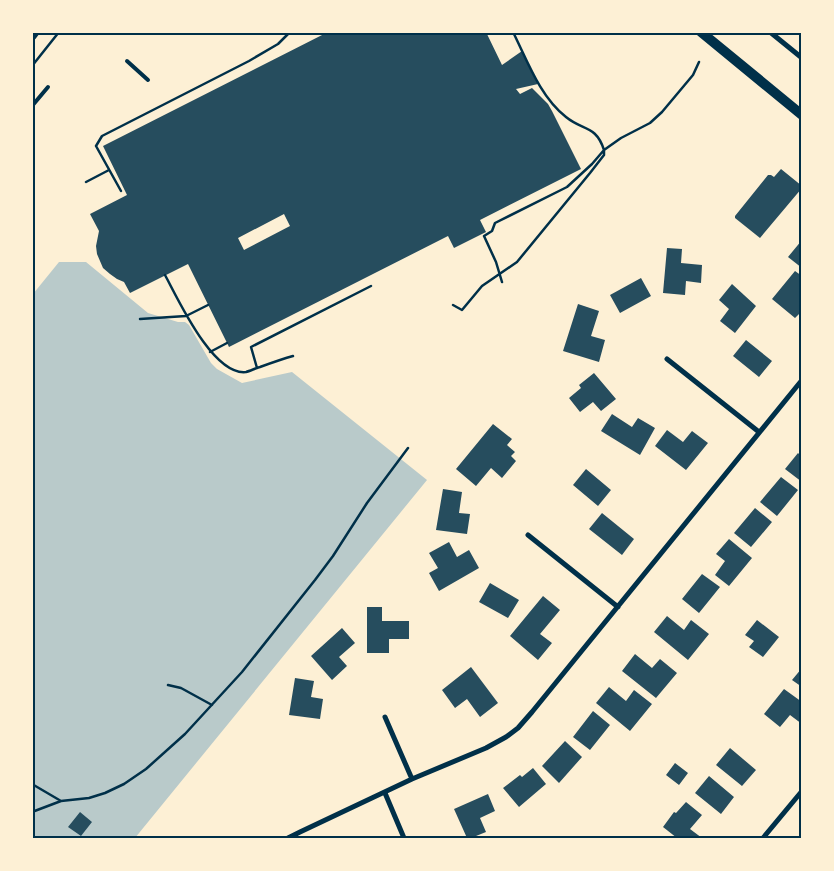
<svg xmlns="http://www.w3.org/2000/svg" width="834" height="871" font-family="'Sofia Sans Condensed',sans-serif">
  <rect width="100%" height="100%" fill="#fdf0d5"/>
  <!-- green -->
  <path fill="#b9caca" d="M59,262H86L148,313L178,322H185L189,325L211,363L217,369L242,383L292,372L427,480L135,838H33V294Z"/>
  <!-- building -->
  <path fill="#264d5e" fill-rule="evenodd" d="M328,32H486L502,65L522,51L538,84L516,89L520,94L532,88L548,104L552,111L581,169L480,220L486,232L454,248L448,236L229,347L188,264L130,293L124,282L117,279L110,274L103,268L97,254L96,246L99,231L90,214L127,195L103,146ZM284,214L290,226L244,250L238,238Z
    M781,169L802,186V188L760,238L735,218V216L768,175H771L774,177Z
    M802,240V268L788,257Z
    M667,248L682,249L681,263L702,265L701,283L686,281L685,295L663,293Z
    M795,271L802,276V293L800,295L802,296V311L795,318L772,299Z
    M641,278L651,296L620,313L610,295Z
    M732,284L756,306L735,333L720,321L729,309L719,300Z
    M578,304L599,311L591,336L605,340L599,362L563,351Z
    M746,340L772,361L759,377L733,356Z
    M594,373L616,399L601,411L593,402L580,412L569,398L581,388L579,385Z
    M612,414L632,427L638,418L655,428L640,455L601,431Z
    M493,424L512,439L507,445L515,452L511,456L516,461L502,478L491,468L476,486L456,469Z
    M667,430L683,442L692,431L708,443L686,470L655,446Z
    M798,453L802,457V482L785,469Z
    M586,469L611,490L598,506L573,485Z
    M781,477L798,490L777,516L760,502Z
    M443,489L462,492L459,513L470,514L467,534L436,530Z
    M755,508L772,522L751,547L734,533Z
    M602,513L634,539L622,555L589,529Z
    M729,539L752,558L729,586L715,575L725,561L716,554Z
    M449,542L457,557L469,550L479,568L439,591L429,573L438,568L429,553Z
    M702,574L720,587L699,613L682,599Z
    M490,583L519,600L508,618L479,602Z
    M543,596L560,610L540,634L552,643L538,660L510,636Z
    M367,607H382V621H409V639H389V653H367Z
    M667,616L684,630L691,620L709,634L688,660L654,632Z
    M757,620L779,637L763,657L749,647L754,641L745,635Z
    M342,628L355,643L339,657L347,666L332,680L311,656Z
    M635,654L652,668L660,659L677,673L656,698L622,671Z
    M471,667L498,703L480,717L467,699L455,708L442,690Z
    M802,668V687L792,680Z
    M295,678L314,681L311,697L323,699L320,719L289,715Z
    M609,687L626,701L634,690L652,704L630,731L596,703Z
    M784,689L802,702V724L790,715L780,727L764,714Z
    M593,711L610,725L590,750L573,737Z
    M565,741L582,757L559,783L542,766Z
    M730,748L756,770L742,786L716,765Z
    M675,763L688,773L679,785L666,775Z
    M533,768L546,784L519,807L503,788L520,775L522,777Z
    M709,776L734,797L721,814L695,793Z
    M488,794L495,811L480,818L486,832L471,838H467L454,809Z
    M686,802L702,815L690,829L702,838H677L663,827L674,812L676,813Z
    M80,812L92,822L81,836L68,827Z"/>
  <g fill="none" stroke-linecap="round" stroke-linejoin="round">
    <!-- path -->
    <path stroke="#003049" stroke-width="2.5" d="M32,66L59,32
      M86,182L109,170
      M121,191L96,146L102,136L249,61L278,44L290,32
      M165,275C178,299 213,376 246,372C250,371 256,368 260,367C271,363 282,359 293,356
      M502,282L496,262L484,236L492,231L495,223L567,187L592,164L604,150C596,125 583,131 566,117C540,97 527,60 513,32
      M453,305L462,310L482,286L517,262L590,173L604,155V150L621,138L650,123L662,112L693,75L699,62
      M140,319L186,316L208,305
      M210,352L227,343
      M257,368L251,347L371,286
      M168,685L181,688L212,705
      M32,784L61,801
      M32,812L61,801L89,798L105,793L124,784L146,769L185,734L242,672L315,580L333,556L367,503L408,448"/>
    <!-- service -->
    <path stroke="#003049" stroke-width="4" d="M127,61L148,80
      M32,106L48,87"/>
    <!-- minor -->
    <path stroke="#003049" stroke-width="5" d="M770,32L802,58
      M667,359L759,432
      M528,535L618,607
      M385,717L412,779
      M385,793L404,838
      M288,838L300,832L412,779L486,748L506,737L518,728L532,712L802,380
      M763,838L802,791"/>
    <!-- tertiary -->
    <path stroke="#003049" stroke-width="9" d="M32,36L35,32"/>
    <!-- secondary -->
    <path stroke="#003049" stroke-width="10" d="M701,32L802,115"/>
  </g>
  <!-- border -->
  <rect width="834" height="871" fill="none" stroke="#fdf0d5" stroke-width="68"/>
  <rect x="34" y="34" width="766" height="803" fill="none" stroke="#003049" stroke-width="2"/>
</svg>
